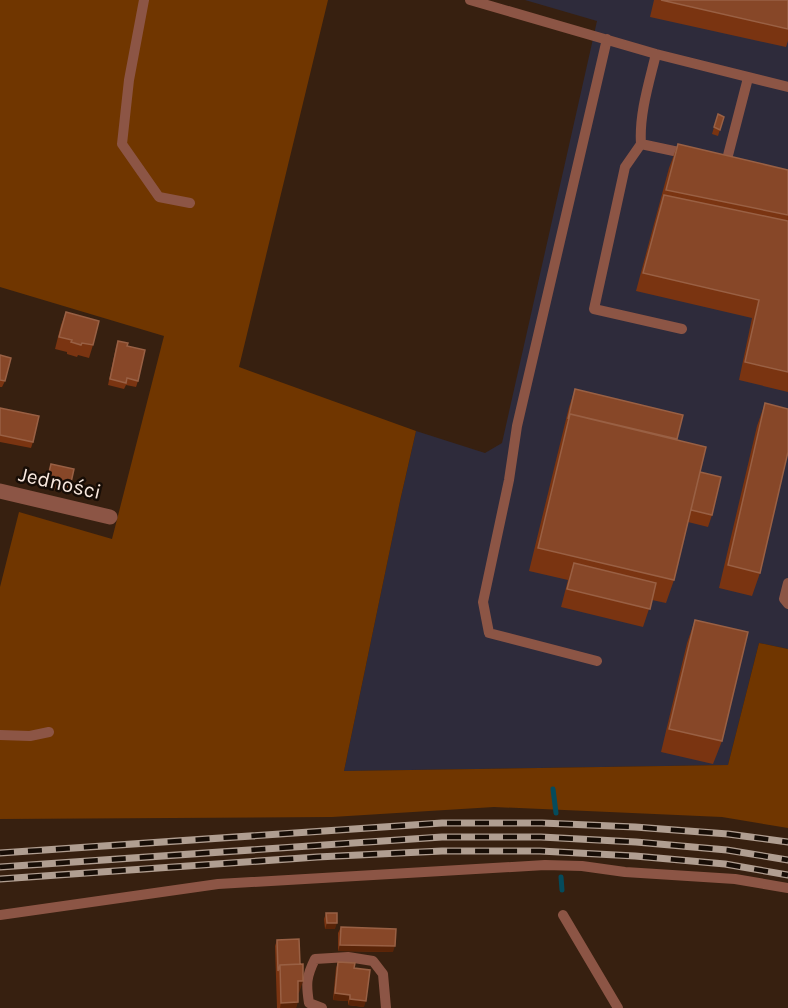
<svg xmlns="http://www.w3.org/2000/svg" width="788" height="1008" font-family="Karla,sans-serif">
  <rect width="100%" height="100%" fill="#372010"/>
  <!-- industrial -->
  <path fill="#2e2b3b" d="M525,0H788V649L759,643L728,765L344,771L400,501L416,431L485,453L502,443L597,21Z"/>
  <!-- green -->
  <path fill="#703600" d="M0,0H328L239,367L416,431L400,501L344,771L728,765L759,643L788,649V828L722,817L494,807L332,817L0,819V587L19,512L112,539L164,336L0,287Z"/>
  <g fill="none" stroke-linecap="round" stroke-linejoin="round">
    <!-- stream -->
    <path stroke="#054b5c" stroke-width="5" d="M553,789L556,813
      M561,877L562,890"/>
    <!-- service -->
    <path stroke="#8c5545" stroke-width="10" d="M144,0L129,80L122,144L159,197L190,203
      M470,0L656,54L788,87
      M641,144C639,114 649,83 656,54
      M721,162L726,163L748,78
      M682,329L594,309L625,167L641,144L688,154
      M788,583L784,599L788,604
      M597,661L489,633L483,602L509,480L517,426L607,39
      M0,735L30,736L49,732
      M0,915L218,884L545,865L582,866L625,872L735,879L788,888
      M563,915L618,1008
      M322,1008L309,1003C306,984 306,977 315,959L348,957L373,961L383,974L386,1008"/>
    <!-- minor -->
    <path stroke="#8c5545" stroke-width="15" d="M0,491L110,517"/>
    <defs>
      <path id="rail" d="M0,853L442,823H542L635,827L728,834L788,842
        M0,867L442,837H541L636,842L727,850L788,860
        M0,879L317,857L442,851H540L635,856L725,864L788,875"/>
    </defs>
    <!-- rail casing -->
    <use href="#rail" stroke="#b09e91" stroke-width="7"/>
    <!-- rail -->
    <use href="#rail" stroke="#170d06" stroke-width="4.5" stroke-dasharray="14" stroke-linecap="butt"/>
  </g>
  <!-- wall -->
  <path fill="#7a3411" d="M654,0H788V41L786,47L650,17Z
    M718,114L724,117L718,136L712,134Z
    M678,144L788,170V392L739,380L752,318L636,291L669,168Z
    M66,312L93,345L89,358L78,355L77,357L67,354V352L55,349L61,325Z
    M118,341L127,346L138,381L136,387L126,385L124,389L108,385L116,347Z
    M0,355L5,381L2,387H0Z
    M575,389L677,439L700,472L712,515L708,527L688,522L674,580L666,603L652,600L643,627L561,607L568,580L529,571L569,407Z
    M765,403L760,573L752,596L719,588L757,426Z
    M0,408L33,442L31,448L0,442Z
    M51,464L70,487L68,493L44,487Z
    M695,620L722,741L713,764L661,752L687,643Z
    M326,913L335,929H325L324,919Z
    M341,927L393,952L338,951V933Z
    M277,940L299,993H298L296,1008H277L275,946Z
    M338,962L354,968L364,1007L348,1005V1001L333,1000L336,968Z"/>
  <!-- shaded-wall -->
  <path fill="#592408" d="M327,923H337L335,929H325Z
    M340,945L395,946L393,952L338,951Z
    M298,981H303L299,993H293Z
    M335,993L350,995L348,1001L333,1000Z
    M350,999L366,1001L364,1007L348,1005Z
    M298,1002L296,1008H280L281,1003Z"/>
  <!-- building -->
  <path fill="#874728" stroke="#996044" stroke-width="1.5" d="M661,0H788V29Z
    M718,114L724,117L720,130L714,127Z
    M678,144L788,170V215L666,190Z
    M664,195L788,221V372L745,362L759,300L643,273Z
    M66,312L99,321L93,345L82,343L81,345L71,342L72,340L59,337Z
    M118,341L128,343L127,346L145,350L138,381L127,378L126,383L110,379Z
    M0,355L11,358L5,381L0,380Z
    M575,389L683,415L677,439L570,414L568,419Z
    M765,403L788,409V452L760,573L728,565Z
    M0,408L39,416L33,442L0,435Z
    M570,414L706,447L674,580L538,548Z
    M51,464L74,469L70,487L47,481Z
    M700,472L721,477L712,515L691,510Z
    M574,563L656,583L650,609L567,589Z
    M695,620L748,632L722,741L669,729Z
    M326,913H337V923H327Z
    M341,927L396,929L395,946L340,945Z
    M299,939L300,964L280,965L278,971L277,940Z
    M338,962L355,963L354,968L370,970L366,1001L350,999V995L335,993Z
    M303,964V981H298V1002L281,1003L280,965Z"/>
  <g text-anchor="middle" stroke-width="5" stroke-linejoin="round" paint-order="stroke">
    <!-- street labels -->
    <g font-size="21" fill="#f9e9df" stroke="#170d06">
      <text transform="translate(60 483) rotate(13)" y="7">Jedności</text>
    </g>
  </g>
</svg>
